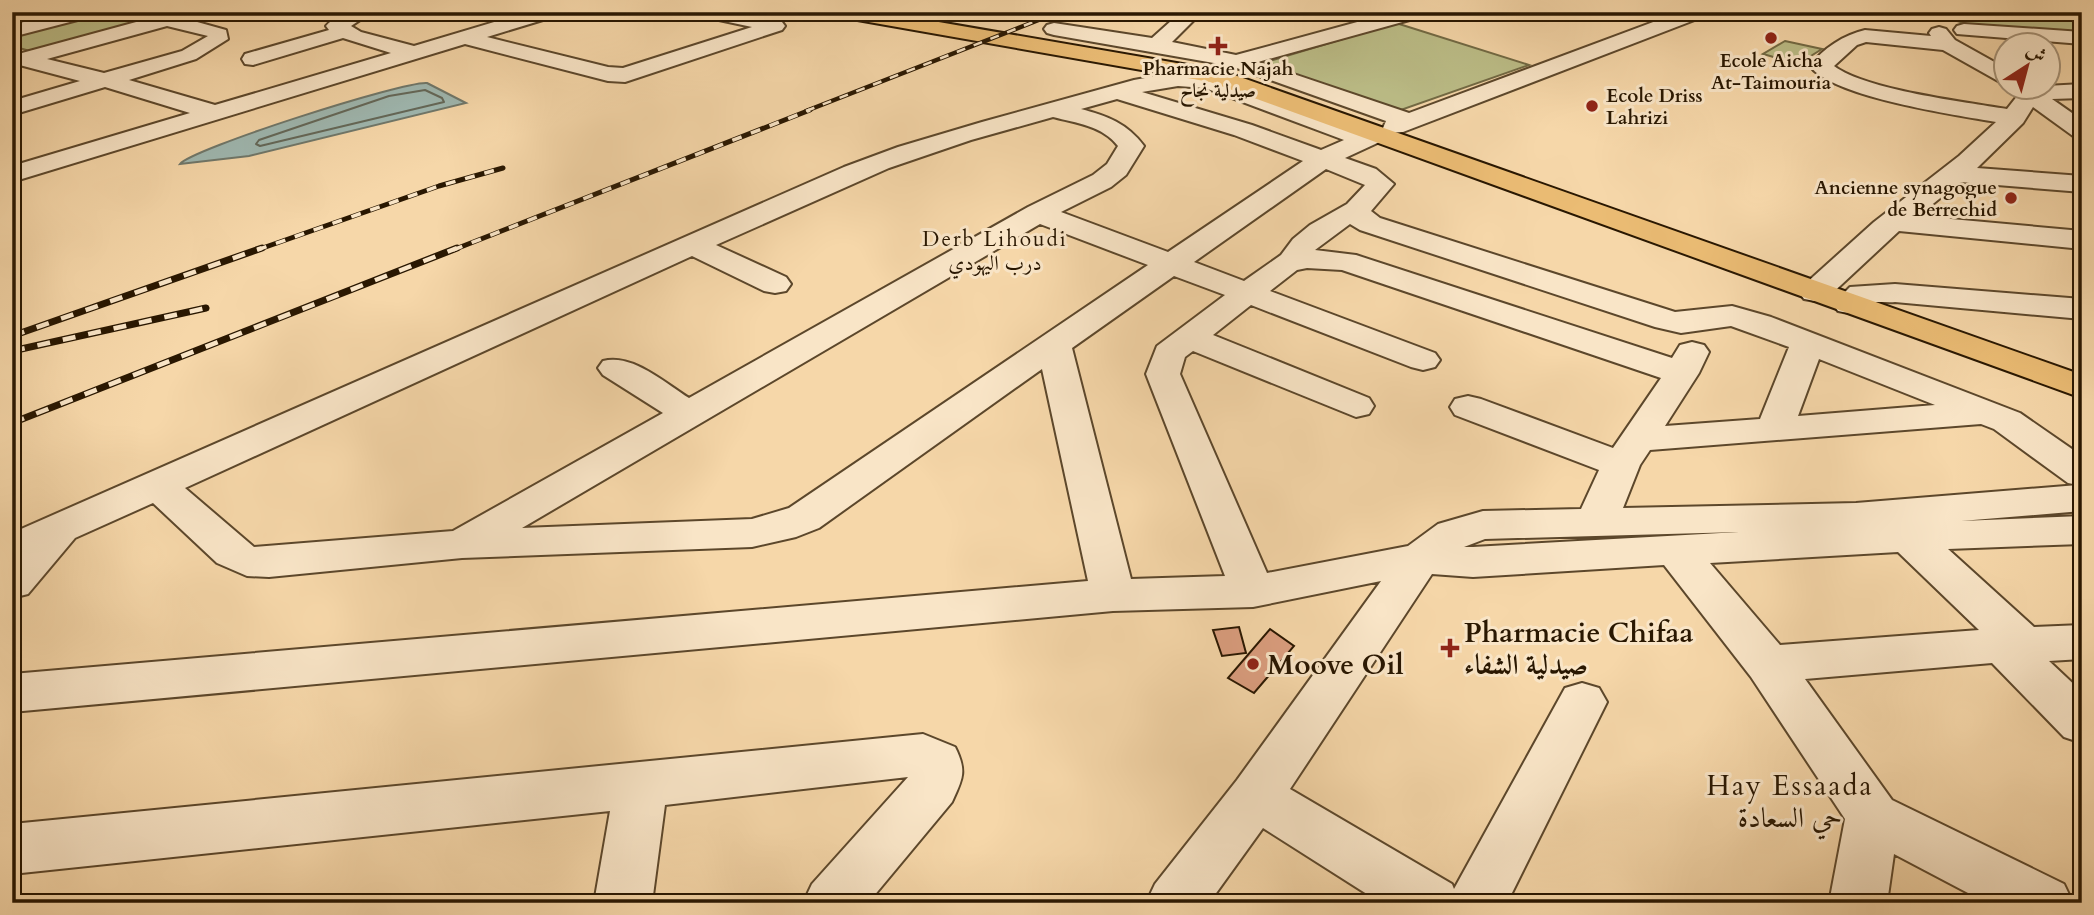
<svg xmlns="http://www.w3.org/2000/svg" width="2094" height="915" font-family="Cardo,Amiri,serif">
  <rect width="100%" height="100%" fill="#f6d7a9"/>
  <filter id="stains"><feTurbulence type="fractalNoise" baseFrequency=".00286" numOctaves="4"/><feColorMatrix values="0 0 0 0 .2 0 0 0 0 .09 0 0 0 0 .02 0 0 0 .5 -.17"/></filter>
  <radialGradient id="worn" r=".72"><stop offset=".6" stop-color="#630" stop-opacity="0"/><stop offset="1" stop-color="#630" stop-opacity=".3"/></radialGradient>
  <!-- green -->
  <path fill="#bcbe88" stroke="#726a44" stroke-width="2" d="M120,12H173L37,53L12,46V36L84,18Z
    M1927,12H2082V35L1984,29Z
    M1396,23L1529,65L1398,111L1260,64Z
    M1785,41L1822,49L1798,64L1763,54Z"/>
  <!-- water -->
  <path fill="#9fb8b1" stroke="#70786b" stroke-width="2" d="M427,83L466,103L249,156L180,164C191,149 403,81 427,83Z"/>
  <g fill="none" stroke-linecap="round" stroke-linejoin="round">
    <!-- shore -->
    <path stroke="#646859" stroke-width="2" d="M425,90L442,98L444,102L260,146L256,144L259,140L389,96Z"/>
  </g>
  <!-- building -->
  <path fill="#db9e7f" stroke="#291701" stroke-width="2" d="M1239,627L1246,653L1222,656L1213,630Z
    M1270,629L1294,646L1254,693L1228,678Z"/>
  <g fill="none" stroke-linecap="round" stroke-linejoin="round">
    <defs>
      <path id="minor" d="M62,12H95L93,16L12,37V25Z
        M173,12H197L196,18L190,20L226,30L228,39L196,59L129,80L215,105L391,53L343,38L253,65L245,64L242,59L245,54L329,30L326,26C338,12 355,12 372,12L351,26L361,32L414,46L528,12H558L556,16L487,37L608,67L623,68L752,27L700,16L698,12H737L782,22L785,26L782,30L625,82L608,81L465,44L12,182V166L190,113L105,87L12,115V101L80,81L12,63V51L22,53ZM167,26L208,36L182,51L104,73L47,59Z
        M1181,12H1202L1172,42L1236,55L1394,12H1426L1424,16L1258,62L1409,113L1680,12H1707L1705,16L1403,132L1389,133L1386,139L1345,158L1376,169L1394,184L1371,211L1380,218L1675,312L1732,306L1771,317L2020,413L2082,456V511L1961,521L2082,516V544L1948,549L2034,627L2082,625V659L2049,661L2082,692V743L2064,737L1992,663L1805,679L1892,800L2064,884L2073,903H1987L1894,854L1887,903H1829L1845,819L1751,677L1664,565L1473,577L1432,574L1290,789L1452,884L1454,889L1565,688L1582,683L1599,688L1607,702L1507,903H1381L1263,828L1209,903H1146L1155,884L1237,780L1381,581L1253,607L1113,611L12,712V674L1088,581L1042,369L819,528L796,537L752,547L462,558L269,577L247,576L217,563L153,503L75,538L28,594L12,598V533L844,167L898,147L982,122L1134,80L1178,72L1218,77L1365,130L1377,127L1383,128L1386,121L1231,66L1054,35L1047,33L1044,29L1047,25L1054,23L1152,38ZM1178,86L1205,88L1344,140L1321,150L1252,125L1142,92ZM1117,99L1234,135L1303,161L1168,252L1061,212L1111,187L1126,175L1144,146C1127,123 1107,116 1081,109ZM1053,117C1076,123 1103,126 1118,146L1107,164L1093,175L1028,207L689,398C665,383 632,353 603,361L598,368L603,375L663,413L453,531L254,547L185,488L692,256L764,291L775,293L786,291L791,284L786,277L716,245L889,168L971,140ZM1326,169L1365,185L1347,204L1310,225L1293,239L1281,255L1244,281L1194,262ZM1040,224L1148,265L789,508L752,519L522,528ZM1350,224L1360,230L1655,327L1681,333L1731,326L1789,347L1760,419L1665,426L1699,373L1709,352L1704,345L1692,342L1680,345L1672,358L1356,255L1315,250ZM1307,268L1342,270L1661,378L1613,448L1481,399L1468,396L1455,399L1450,407L1455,415L1599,470L1581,509L1483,511L1438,524L1408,546L1267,573L1180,374L1185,357L1193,351L1356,417L1369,414L1374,406L1369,398L1213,335L1251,305L1411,367L1423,370L1435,367L1440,360L1435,353L1270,291L1297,270ZM1174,276L1225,295L1157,346L1146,374L1225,576L1131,579L1072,348ZM1819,359L1935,405L1798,416ZM1981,424L1994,429L2068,483L2078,485L1856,503L1623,508L1640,465L1650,450ZM1739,532L1473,547H1464L1485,539ZM1898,552L1979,630L1780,645L1710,563Z
        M1964,24L2082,32V44L1957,34L1954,30L1957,26Z
        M1939,27L1946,29L1955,40L2007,69V86L1943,50L1866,42L1857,45L1834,66C1866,90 1965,102 2007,109L2018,95L2011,88L2082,84V98L2052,99L2082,120V138L2073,136L2033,107L2023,123L1977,168L2082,176V192L1960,182L1918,216L2082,231V249L1899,231L1826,299L1815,301L1804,299L1799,292L1804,285L1874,222L1959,156L1996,122C1956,115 1832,97 1810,66C1823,48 1844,35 1865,30L1931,36L1929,33L1932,29Z
        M1895,284L2082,299V319L1895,302C1888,303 1878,301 1871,303C1855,308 1860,316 1838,311L1833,304L1850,287Z
        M923,734L955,747C967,771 963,778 952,802L868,903H803L812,884L908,777L665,805L652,903H594L610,811L12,874V824Z"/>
      <path id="major" d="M837,12H881L1223,71L2082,375V398L1210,82L846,18Z"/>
    </defs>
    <!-- minor casing -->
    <use href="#minor" stroke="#5c472b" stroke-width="4"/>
    <!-- major casing -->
    <use href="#major" stroke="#291701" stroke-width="4"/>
    <!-- minor -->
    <use href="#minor" fill="#f9e5c7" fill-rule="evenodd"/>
    <!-- major -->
    <use href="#major" fill="#ebbc74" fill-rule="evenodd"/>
    <defs>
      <path id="rail-far2" d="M806,111L1059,12"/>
      <path id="rail-far1" d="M257,250L439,186L503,168
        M453,250L810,110"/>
      <path id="rail" d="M12,336L262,248
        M12,351L206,308
        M12,423L457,248"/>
    </defs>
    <!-- rail-far2 casing -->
    <use href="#rail-far2" stroke="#291701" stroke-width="4.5"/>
    <!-- rail-far1 casing -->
    <use href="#rail-far1" stroke="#291701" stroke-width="5"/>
    <!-- rail casing -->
    <use href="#rail" stroke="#291701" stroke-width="7"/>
    <!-- rail-far2 -->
    <use href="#rail-far2" stroke="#f9e5c7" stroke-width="2.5" stroke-dasharray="9" stroke-linecap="butt"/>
    <!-- rail-far1 -->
    <use href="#rail-far1" stroke="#f9e5c7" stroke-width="3.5" stroke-dasharray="10" stroke-linecap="butt"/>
    <!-- rail -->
    <use href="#rail" stroke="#f9e5c7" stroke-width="4.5" stroke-dasharray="13" stroke-linecap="butt"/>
  </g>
  <!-- markers -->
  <g fill="#8f2418" stroke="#f9e5c7" stroke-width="2.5">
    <circle cx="1771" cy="38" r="7"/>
    <path d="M1214.5 35.5h7v7h7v7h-7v7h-7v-7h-7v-7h7z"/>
    <circle cx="1592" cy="106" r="7"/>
    <circle cx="2011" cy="198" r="7"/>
    <path d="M1446.5 637.5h7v7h7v7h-7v7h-7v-7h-7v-7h7z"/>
    <circle cx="1253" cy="664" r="7"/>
  </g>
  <g text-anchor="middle" stroke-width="6" stroke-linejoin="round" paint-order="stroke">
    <!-- far-poi labels -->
    <g font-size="19" font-weight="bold" fill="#291701" stroke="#f9e5c7">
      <text x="1771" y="67">Ecole Aicha<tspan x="1771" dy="22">At-Taimouria</tspan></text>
      <text x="1218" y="75">Pharmacie Najah<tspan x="1218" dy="22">صيدلية نجاح</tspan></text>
      <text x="1606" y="102" text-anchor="start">Ecole Driss<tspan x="1606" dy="22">Lahrizi</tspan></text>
      <text x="1997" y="194" text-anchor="end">Ancienne synagogue<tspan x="1997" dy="22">de Berrechid</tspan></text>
    </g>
    <!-- far-neighbourhood labels -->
    <g font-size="21" letter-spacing="2" fill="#291701" stroke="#f9e5c7">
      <text x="995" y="246">Derb Lihoudi<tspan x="995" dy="24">درب اليهودي</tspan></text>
    </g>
    <!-- near-poi labels -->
    <g font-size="28" font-weight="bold" fill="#291701" stroke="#f9e5c7" text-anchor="start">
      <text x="1464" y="642">Pharmacie Chifaa<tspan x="1464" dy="32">صيدلية الشفاء</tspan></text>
      <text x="1267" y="674">Moove Oil</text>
    </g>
    <!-- near-neighbourhood labels -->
    <g font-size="28" letter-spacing="2" fill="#291701" stroke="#f9e5c7">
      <text x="1790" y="795">Hay Essaada<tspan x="1790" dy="32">حي السعادة</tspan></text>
    </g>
  </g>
  <!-- margin -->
  <rect width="2094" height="915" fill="none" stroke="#f6d7a9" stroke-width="42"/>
  <rect x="14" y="14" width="2066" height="887" fill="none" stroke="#291701" stroke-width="3.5"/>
  <rect x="21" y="21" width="2052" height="873" fill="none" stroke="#291701" stroke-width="2"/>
  <!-- north arrow -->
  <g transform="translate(2027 66) rotate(36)"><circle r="33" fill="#f9e5c7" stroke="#a69378" stroke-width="2"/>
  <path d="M0-5L12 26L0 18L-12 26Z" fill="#8f2418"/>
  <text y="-10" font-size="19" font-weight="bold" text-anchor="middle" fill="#291701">ش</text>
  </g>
  <rect width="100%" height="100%" filter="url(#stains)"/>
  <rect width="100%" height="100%" fill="url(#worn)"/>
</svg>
